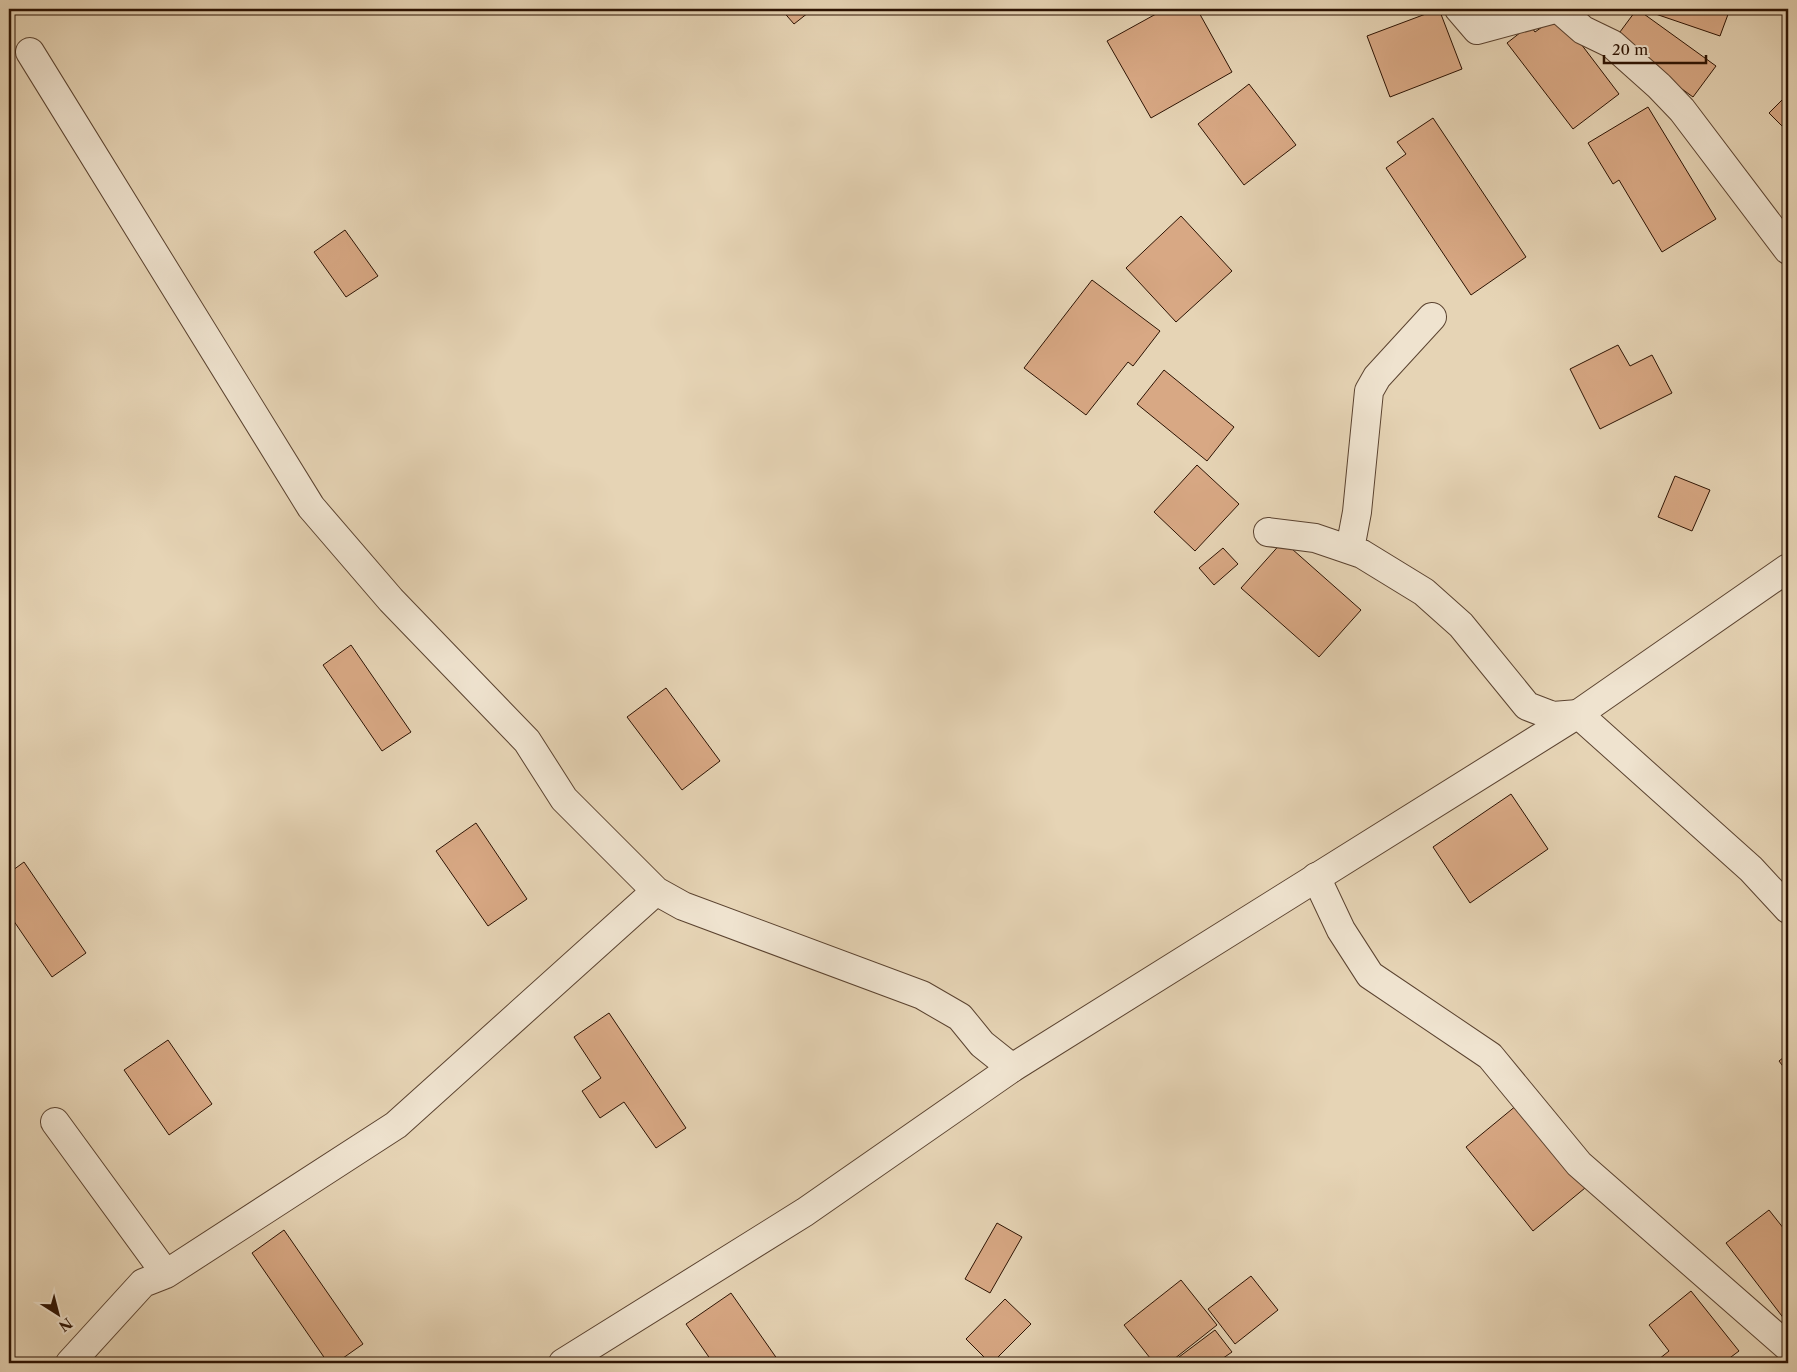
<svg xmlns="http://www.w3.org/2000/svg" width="1797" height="1372" font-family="'Libre Caslon Text',serif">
  <rect width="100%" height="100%" fill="#e6d4b5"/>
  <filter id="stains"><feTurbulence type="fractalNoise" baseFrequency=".004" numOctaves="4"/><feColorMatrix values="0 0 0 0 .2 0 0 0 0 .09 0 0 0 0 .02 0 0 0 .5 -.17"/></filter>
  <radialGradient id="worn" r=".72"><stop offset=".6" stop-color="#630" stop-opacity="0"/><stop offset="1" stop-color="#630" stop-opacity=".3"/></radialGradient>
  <!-- building -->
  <path fill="#d8a884" stroke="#2d1303" d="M781,9H813L794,24Z
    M1165,9H1197L1232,72L1151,118L1107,41Z
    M1439,9L1462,69L1390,97L1367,36Z
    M1637,9L1716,66L1693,97L1614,40Z
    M1641,9H1730L1720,36Z
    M1559,15L1619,94L1573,129L1507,43L1530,25L1535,32Z
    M1249,84L1296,145L1244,185L1198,124Z
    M1788,94V132L1769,113Z
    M1648,107L1716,219L1662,252L1619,180L1613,184L1588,143Z
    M1433,118L1526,257L1471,295L1386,168L1406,154L1397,142Z
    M1181,216L1232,271L1176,322L1126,268Z
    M345,230L378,276L346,297L314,252Z
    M1092,280L1160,331L1133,366L1128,362L1086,415L1024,368Z
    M1618,345L1630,366L1652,355L1672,393L1600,429L1570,369Z
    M1164,370L1234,427L1207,461L1137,404Z
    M1197,465L1239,504L1195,551L1154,512Z
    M1675,476L1710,490L1692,531L1658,517Z
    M1283,541L1361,610L1319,657L1241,588Z
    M1223,548L1238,564L1214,585L1199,568Z
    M351,645L411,732L382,751L323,665Z
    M666,688L720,761L682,790L627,717Z
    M1511,794L1548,849L1470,903L1433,847Z
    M476,823L527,899L488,926L436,851Z
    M24,862L86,953L52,977L9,914V873Z
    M609,1013L686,1128L656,1148L624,1102L600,1118L582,1091L601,1078L574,1037Z
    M168,1040L212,1104L169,1135L124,1070Z
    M1788,1054V1073L1779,1061Z
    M1517,1105L1585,1188L1533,1231L1466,1147Z
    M1769,1210L1788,1234V1324L1726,1243Z
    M997,1223L1022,1237L990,1293L965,1279Z
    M284,1230L363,1344L336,1363H328L252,1253Z
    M1251,1276L1278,1310L1235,1344L1208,1309Z
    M1181,1280L1217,1325L1169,1363H1154L1124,1325Z
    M1691,1291L1739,1351L1723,1363H1654L1669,1351L1649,1325Z
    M731,1293L780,1363H713L686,1324Z
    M1005,1299L1031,1324L992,1363H990L966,1339Z
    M1215,1330L1232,1352L1216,1363H1171Z"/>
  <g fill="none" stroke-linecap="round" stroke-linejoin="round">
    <defs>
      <path id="minor" d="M1459,9L1477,30L1555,9
        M1559,9L1583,30L1612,44L1659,86L1682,110L1788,250
        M30,52L311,507L391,600L527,741L564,799L656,891L683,906L922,995L960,1017L982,1044L1012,1068
        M1268,532L1315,538L1362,554L1424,592L1461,625L1527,706L1553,716L1578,714L1751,869L1788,909
        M1350,549L1357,512L1369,391L1377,377L1432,317
        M1316,877L1341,930L1370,975L1490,1056L1579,1164L1788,1347
        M55,1122L166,1274L396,1125L656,891
        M70,1363L143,1283L166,1274"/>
      <path id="tertiary" d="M563,1363L805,1212L1012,1068L1578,714L1788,568"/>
    </defs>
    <!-- minor casing -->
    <use href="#minor" stroke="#5b4330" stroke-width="30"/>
    <!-- tertiary casing -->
    <use href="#tertiary" stroke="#5b4330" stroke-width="30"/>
    <!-- minor -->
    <use href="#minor" stroke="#efe3cf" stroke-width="28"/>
    <!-- tertiary -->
    <use href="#tertiary" stroke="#efe3cf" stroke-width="28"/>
  </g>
  <!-- margin -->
  <rect width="1797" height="1372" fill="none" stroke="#e6d4b5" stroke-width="30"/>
  <rect x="10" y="10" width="1777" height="1352" fill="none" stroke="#2d1303" stroke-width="2.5"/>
  <rect x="15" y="15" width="1767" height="1342" fill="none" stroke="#2d1303"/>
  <!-- north arrow -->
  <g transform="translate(58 1314) rotate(144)" stroke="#efe3cf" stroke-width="4" paint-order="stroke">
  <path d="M0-4L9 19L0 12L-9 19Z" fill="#2d1303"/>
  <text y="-8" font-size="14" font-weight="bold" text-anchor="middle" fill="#2d1303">N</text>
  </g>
  <!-- scale -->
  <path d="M1604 55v8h102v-8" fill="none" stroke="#2d1303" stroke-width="2.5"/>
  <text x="1612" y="55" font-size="15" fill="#2d1303" stroke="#efe3cf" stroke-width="4" paint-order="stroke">20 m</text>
  <rect width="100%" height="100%" filter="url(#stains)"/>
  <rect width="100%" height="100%" fill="url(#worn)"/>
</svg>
